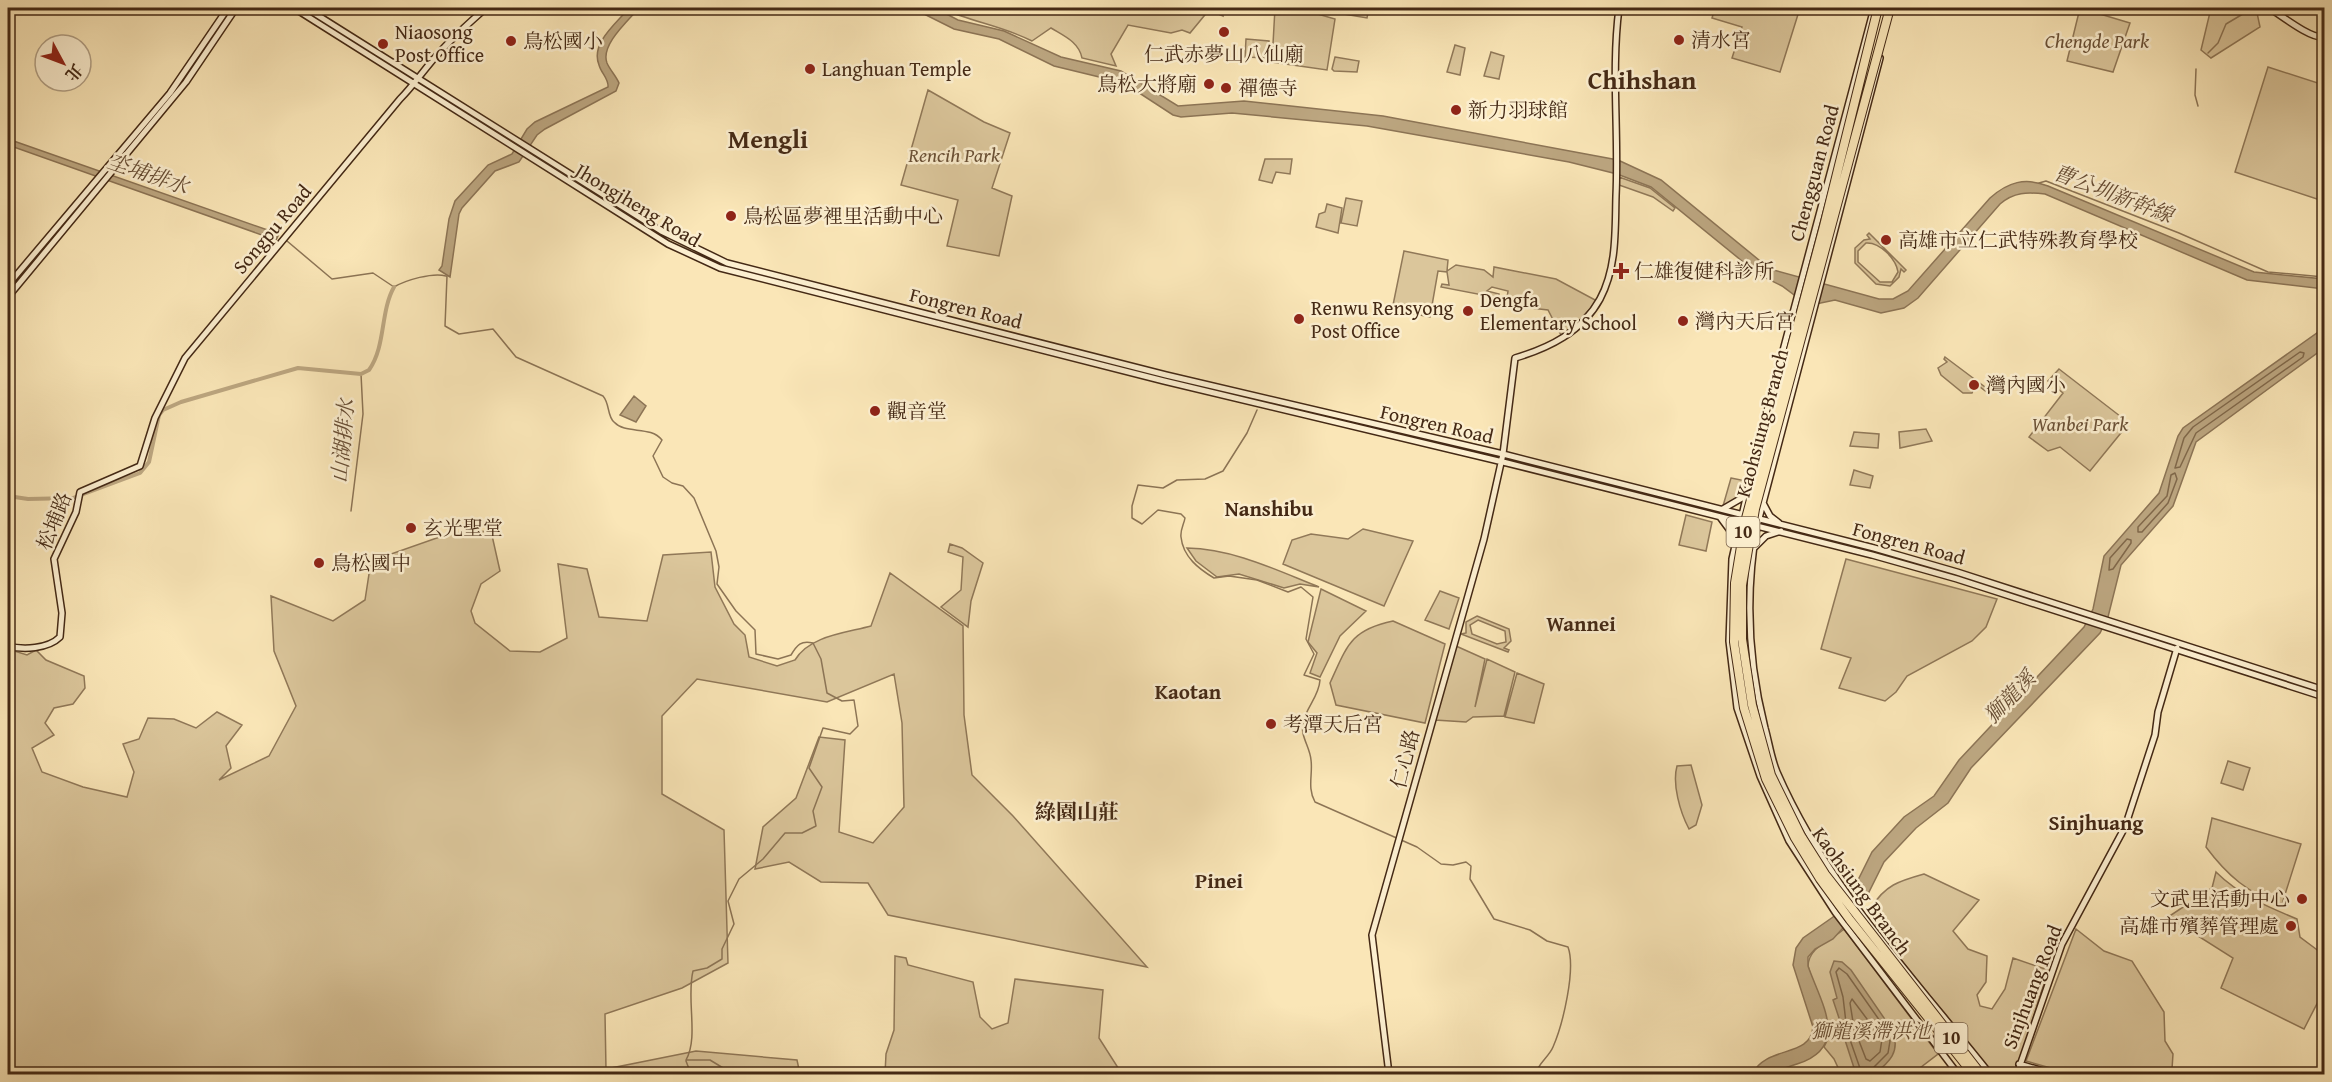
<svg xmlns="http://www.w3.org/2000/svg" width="2332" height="1082" font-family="'Gentium Book Plus','Noto Serif TC',serif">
  <rect width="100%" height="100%" fill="#fae6b7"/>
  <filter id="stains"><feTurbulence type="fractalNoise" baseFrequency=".00333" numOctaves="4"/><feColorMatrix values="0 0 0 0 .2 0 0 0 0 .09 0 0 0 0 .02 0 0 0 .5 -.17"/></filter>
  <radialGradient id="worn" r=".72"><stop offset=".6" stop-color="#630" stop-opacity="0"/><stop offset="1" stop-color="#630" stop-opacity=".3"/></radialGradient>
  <!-- green -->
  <path fill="#dbc69b" stroke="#907858" stroke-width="1.5" fill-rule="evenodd" d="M941,8H1222L1223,16L1209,10L1190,33L1182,30L1171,33L1128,25L1111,54L1116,66L1082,58C1079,42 1064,36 1051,28L1032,41C1003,26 971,22 941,8Z
    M1275,8H1297L1335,19L1327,70L1272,62Z
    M1343,8H1369L1367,18L1344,14Z
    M1715,8H1800L1780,72L1732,58L1742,27L1712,18Z
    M2080,8L2130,23L2113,72L2067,61Z
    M2211,8H2256L2260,27L2211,58L2201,50Z
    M1246,39L1269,41L1268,58L1245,57Z
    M1455,45L1465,48L1460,75L1447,72Z
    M1491,52L1504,56L1499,79L1484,76Z
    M1335,57L1359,61L1357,72L1334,71L1332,69Z
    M2268,67L2324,85V174L2320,200L2235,172Z
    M928,90L984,122L1010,133L992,188L1012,196L999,256L947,246L958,200L901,185Z
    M1265,159H1292L1290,174L1276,172L1272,183L1259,180Z
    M1619,177L1650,188L1675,208L1673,211L1653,197L1619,185Z
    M1346,198L1362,201L1357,226L1341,223Z
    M1327,204L1342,208L1338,233L1316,227L1319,214L1325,212Z
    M1869,233L1906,270L1904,272L1901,269L1899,277L1890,286L1876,284L1855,263V248L1864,240L1870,239L1867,235ZM1866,243C1880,242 1896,259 1898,272L1892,282H1880L1858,262V251Z
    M1404,251L1448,260L1447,271L1456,265L1484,270L1493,277L1494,267L1556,279L1597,301L1578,322L1561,335L1548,310L1506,305L1508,291L1492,287L1487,291L1499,294L1498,298L1441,287L1442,284L1449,285L1447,272L1438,271L1430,317L1392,310Z
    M1945,357L1989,390L1988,393L1976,384L1972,393H1963L1941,375L1938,368L1947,362L1944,359Z
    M2059,369L2129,423L2090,471L2060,447L2048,451L2029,437L2063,393L2048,381Z
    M1926,429L1932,441L1900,448L1899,432Z
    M1854,432L1879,434L1878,448L1850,446Z
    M1854,470L1873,476L1870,488L1850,485Z
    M1731,478L1746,481C1743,496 1737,500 1723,506Z
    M1686,515L1712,522L1706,551L1679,545Z
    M1363,529L1413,541L1384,606L1283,564L1292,540L1311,534L1348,539Z
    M491,531L500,571L481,584L471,611L475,623L510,651L540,652L567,638L558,564L587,569L599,617L647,621L663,555L711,552L715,587L734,624L745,635L749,657L777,666L795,660C809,636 845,633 871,626L890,573L963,626L964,715L972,775L1013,816L1147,967L888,915L868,883L821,882L789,862L755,869L763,827L796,798L819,737L845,740L839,832L873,843L904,807L902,723L894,674L827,702L697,679L662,716V794L724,830L728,963L682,988L605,1014L606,1069L696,1051L797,1060L800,1074H8V649L27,655L36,650L46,660L84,676L85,688L73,704L54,708L45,723L54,735L32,748L42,772L83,787L127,797L134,772L123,744L139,739L148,718L174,719L196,728L217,712L242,725L226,746L231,768L219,780L269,756L296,706L274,651L271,596L333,621L365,600L371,561L451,533Z
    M950,544L962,548L983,563L971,601L968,627L941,607L961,590L963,557L948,552Z
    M1187,548C1234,549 1276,570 1319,587L1300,584L1284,588L1239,574L1217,577L1196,561Z
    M1846,559L1997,599L1986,627L1972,641L1907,676L1896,692L1885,701L1839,688L1851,658L1821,649Z
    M1321,589L1366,611L1340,636L1320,677L1310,673L1317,653L1308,642Z
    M1440,591L1459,598L1449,629L1425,620Z
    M1477,616L1509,629L1511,641L1504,648L1509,650L1508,652L1461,634L1466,633V622ZM1478,620L1505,631L1506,642L1497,644L1472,634L1470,625Z
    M1393,621L1445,644L1425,723L1336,705L1330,683C1347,646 1350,630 1393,621Z
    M1456,646L1485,659L1475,707L1487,659L1515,672L1504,716L1473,717L1466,722L1435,720Z
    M1517,673L1544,684L1534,723L1505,717Z
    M2228,761L2250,768L2243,790L2221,783Z
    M1691,765L1702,805L1696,825L1689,829C1680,812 1672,784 1677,766Z
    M2212,818L2301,844L2282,904C2249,895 2226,874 2206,847Z
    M2216,872C2239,895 2268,907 2297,919L2300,937L2324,955V990L2304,1029L2221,988L2233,958L2168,917L2212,888Z
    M1924,874L1979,900L1953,931L1968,949L1987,956L1986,982L1977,995L1980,1006L1992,1009L2005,989L2013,958L2048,970L2016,1074H1993L1878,931L1871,908C1885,885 1899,881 1924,874Z
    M1844,929L1938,1054L1912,1074H1841L1834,1059L1824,1047L1829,1037L1808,966C1809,946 1831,941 1844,929Z
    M2076,929L2104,951L2132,961L2164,1012L2165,1041L2173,1054L2172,1069L2183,1074H2072L2026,1061Z
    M895,956L906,958L908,965L973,982L980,1017L992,1029L1008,1023L1015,979L1103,990L1099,1038L1122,1074H885L886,1054L894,1030Z"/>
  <!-- water -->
  <path fill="#bca680" stroke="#8c7455" stroke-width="1.5" d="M629,8H639C629,20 600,45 607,63C610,70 616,76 619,83L616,91L545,129L537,135L519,162L495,171L462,208L459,214L450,277L439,270L442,266L449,219L455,201L488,165L512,154L527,129L535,122L608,87C609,79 601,73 599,65C590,43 617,23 629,8Z
    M912,8H935L958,20L1004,31L1061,57L1121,71L1178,106L1244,101L1383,116L1618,160L1661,180L1770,269L1879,299H1893L1908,291L1990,198C2008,182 2025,177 2048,186L2254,272L2324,279V289L2247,280L2045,194C2027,192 2014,192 2000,204L1918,298L1904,308L1881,313L1835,300L1816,304L1797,297L1782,286L1758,274L1651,187L1617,174L1569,162L1367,126L1232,113L1181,117L1173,115L1124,83L1054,66L999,39L954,29Z
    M8,139L279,234L276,240L8,145Z
    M2324,328V348L2196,442L2173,506L2121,565L2108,617L2100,633L1971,768L1948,803L1916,828L1884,862L1861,908L1833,939L1815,949L1808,957V966C1821,1003 1851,1047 1797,1064C1781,1069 1769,1074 1752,1074C1768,1044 1810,1059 1813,1027L1793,965L1796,948L1803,938L1833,917L1850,896L1872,852L1904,817L1934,796L1959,760L2084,627L2093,609L2104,556L2159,493L2178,436L2183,428Z
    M634,396L646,406L636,422L620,415Z
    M1834,961L1842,962L1851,970L1893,1031C1900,1052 1890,1062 1874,1074H1856L1844,1037L1840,1036V1021L1833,1000L1837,998L1830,972Z"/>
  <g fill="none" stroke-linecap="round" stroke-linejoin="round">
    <!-- shore -->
    <path stroke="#80684a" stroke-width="1.5" d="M2300,352L2304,353L2303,357L2196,433L2180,467L2175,468L2184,438L2193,427Z
      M2175,473L2177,479L2168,503L2142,532H2138V527L2167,496L2171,475Z
      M2127,539L2131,540V543L2113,569L2109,570L2110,558Z
      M1852,999L1882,1039L1880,1052L1870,1061L1866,1059L1854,1028L1850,1003Z
      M1862,1074L1847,1031L1843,997L1836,972L1839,968L1847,974L1887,1031L1890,1041L1888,1053L1873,1068L1871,1074"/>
    <!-- stream -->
    <path stroke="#8c7455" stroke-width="1.5" d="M2208,53L2218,43L2226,24L2253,8
      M2196,69L2195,95L2198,106
      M2039,183L2046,181L2179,233L2268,272L2324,277
      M287,241L332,279L373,273L394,287C406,280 433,272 446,276
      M447,276L445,326L459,334L493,329L516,357L603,396C610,404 607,416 614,422C626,435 650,425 662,440L653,456L663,477L672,483L683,486L694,498L716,551L719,567L717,584L736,611L755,630L756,654L778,659L791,655C797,645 801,640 813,643L821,659L827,693L842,701L854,700L858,726L850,734L823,728L809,768L822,787L813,811L816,826L802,833H785L763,859L739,879L728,901L734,924L722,949V959L707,968L693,971C686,999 699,1037 686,1060
      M1257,410L1247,433L1223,471L1205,479L1177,480L1163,488L1138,485L1132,506V518L1142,524L1158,510L1181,514L1185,518C1184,524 1180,530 1181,537C1183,557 1199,569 1214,578L1229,576L1257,580L1288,592L1301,587L1313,597L1306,639L1314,654L1304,675L1320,680C1319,697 1306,707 1303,723C1300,736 1310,747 1311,760C1313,774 1307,788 1315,802L1417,847L1441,864L1453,865L1466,862L1471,866L1470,879L1494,919L1530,930L1547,941L1568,947C1576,969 1563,1024 1553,1047C1549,1057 1537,1064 1536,1074
      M351,511L363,414L361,374
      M687,1060H710L733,1074
      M686,1061L691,1074"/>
    <!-- canal -->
    <path stroke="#bca680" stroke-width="4" d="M8,496L28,499L73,498L140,473L149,462L159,415L163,410L181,402L298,368L361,374L369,370C386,346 380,312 394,287"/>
    <defs>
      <path id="secondary" d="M294,8L668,244L720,268L1164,381L1507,463L1872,555L1957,579L2324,697
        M306,8L661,231L727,263L1166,375L1503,454L1874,548L1957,572L2324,690
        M1874,8L1760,437L1732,559L1729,641L1737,708L1760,776L1789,841L1835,912L1958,1074
        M2269,8C2281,15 2309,38 2323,37
        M2324,24L2321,58L2324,65
        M1880,58L1757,526C1745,594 1748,661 1765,728C1769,742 1771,758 1777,772C1827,887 1913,977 1990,1074
        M8,285L170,93L228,8
        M8,297L186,82L236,8
        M1763,503L1770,516L1779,523
        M1723,509L1747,495
        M1720,517L1737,540
        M1754,548L1766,536L1781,531
        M8,646C23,650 48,649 60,637L62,613L54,559L76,512L80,492L140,466L155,418L185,358L400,99C414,85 425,68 439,53C454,36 470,22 486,8
        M2019,1064L2054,1074
        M1389,1074L1372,935L1484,539L1503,454L1515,358C1549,348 1582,332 1600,299C1617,267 1615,231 1616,196C1619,133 1611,70 1619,8
        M2017,1074L2062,944L2125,827L2155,735L2158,712L2177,648"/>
    </defs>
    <!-- secondary casing -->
    <use href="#secondary" stroke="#442915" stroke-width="8"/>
    <!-- secondary -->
    <use href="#secondary" stroke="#fcefd0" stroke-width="5"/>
    <defs>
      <path id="highway-bridge" d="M1878,8L1824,226L1745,522L1735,583L1734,642L1744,708L1766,779L1795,838L1820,879L1850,920L1973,1074
        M1890,8L1755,509L1742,585V639L1752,705L1771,775L1801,836L1825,874L1981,1074"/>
    </defs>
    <!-- highway-bridge casing -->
    <use href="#highway-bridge" stroke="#442915" stroke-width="10" stroke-linecap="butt"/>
    <!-- highway-bridge -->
    <use href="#highway-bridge" stroke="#fae6b7" stroke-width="8"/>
  </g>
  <!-- markers -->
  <g fill="#8f2418" stroke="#fcefd0" stroke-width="2">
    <circle cx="1224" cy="32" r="6"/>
    <circle cx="1679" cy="40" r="6"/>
    <circle cx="511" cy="41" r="6"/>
    <circle cx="383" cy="44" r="6"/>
    <circle cx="810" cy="69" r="6"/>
    <circle cx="1209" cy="84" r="6"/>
    <circle cx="1226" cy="88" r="6"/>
    <circle cx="1456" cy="110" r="6"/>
    <circle cx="731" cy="216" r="6"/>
    <circle cx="1886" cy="240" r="6"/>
    <path d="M1618 262h6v6h6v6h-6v6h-6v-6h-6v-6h6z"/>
    <circle cx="1468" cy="311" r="6"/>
    <circle cx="1299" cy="319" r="6"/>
    <circle cx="1683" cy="321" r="6"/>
    <circle cx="1974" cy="385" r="6"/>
    <circle cx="875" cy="411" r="6"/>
    <circle cx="411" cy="528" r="6"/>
    <circle cx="319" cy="563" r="6"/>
    <circle cx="1271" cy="724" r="6"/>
    <circle cx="2302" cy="899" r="6"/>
    <circle cx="2291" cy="926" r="6"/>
  </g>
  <g text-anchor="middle" stroke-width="5" stroke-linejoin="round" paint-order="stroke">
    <!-- shield labels -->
    <g fill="#fcefd0" stroke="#7b644d" stroke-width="1.5">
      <rect x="1726.5" y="517" width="33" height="30" rx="4.5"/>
      <rect x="1934.5" y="1023" width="33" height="30" rx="4.5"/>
    </g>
    <g font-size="18" font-weight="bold" fill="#442915">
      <text x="1743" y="538">10</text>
      <text x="1951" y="1044">10</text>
    </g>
    <!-- poi labels -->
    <g font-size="20" fill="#442915" stroke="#fcefd0" text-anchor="start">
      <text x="395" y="39">Niaosong<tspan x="395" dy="23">Post Office</tspan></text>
      <text x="1691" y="47">清水宮</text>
      <text x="523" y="48">鳥松國小</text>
      <text x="1224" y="61" text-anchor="middle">仁武赤夢山八仙廟</text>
      <text x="822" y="76">Langhuan Temple</text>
      <text x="1197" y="91" text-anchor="end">鳥松大將廟</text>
      <text x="1238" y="95">禪德寺</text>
      <text x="1468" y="117">新力羽球館</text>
      <text x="743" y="223">鳥松區夢裡里活動中心</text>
      <text x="1898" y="247">高雄市立仁武特殊教育學校</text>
      <text x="1634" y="278">仁雄復健科診所</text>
      <text x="1480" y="307">Dengfa<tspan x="1480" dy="23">Elementary School</tspan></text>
      <text x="1311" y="315">Renwu Rensyong<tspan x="1311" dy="23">Post Office</tspan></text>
      <text x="1695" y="328">灣內天后宮</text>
      <text x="1986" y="392">灣內國小</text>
      <text x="887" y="418">觀音堂</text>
      <text x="423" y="535">玄光聖堂</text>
      <text x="331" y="570">鳥松國中</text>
      <text x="1283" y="731">考潭天后宮</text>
      <text x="2290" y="906" text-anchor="end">文武里活動中心</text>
      <text x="2279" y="933" text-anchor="end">高雄市殯葬管理處</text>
    </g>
    <!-- park labels -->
    <g font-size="20" font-style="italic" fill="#6a5036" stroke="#fcefd0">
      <text x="2097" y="48">Chengde Park</text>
      <text x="954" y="162">Rencih Park</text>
      <text x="2080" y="431">Wanbei Park</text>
      <text x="1871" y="1038">獅龍溪滯洪池</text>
    </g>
    <!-- street labels -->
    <g font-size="20" fill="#442915" stroke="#fcefd0">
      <text transform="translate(1814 173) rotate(-75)" y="7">Chengguan Road</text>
      <text transform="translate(638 205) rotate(31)" y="7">Jhongjheng Road</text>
      <text transform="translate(272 229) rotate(-50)" y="7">Songpu Road</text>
      <text transform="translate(966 308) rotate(14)" y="7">Fongren Road</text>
      <text transform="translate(1762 423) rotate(-75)" y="7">Kaohsiung Branch</text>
      <text transform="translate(1437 424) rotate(13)" y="7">Fongren Road</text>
      <text transform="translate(54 521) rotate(-68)" y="7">松埔路</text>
      <text transform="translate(1909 543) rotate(15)" y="7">Fongren Road</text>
      <text transform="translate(1405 759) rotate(-76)" y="7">仁心路</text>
      <text transform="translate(1862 891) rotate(54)" y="7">Kaohsiung Branch</text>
      <text transform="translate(2032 987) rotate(-69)" y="7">Sinjhuang Road</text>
    </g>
    <!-- water labels -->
    <g font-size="21" font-style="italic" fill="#684e35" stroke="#fcefd0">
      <text transform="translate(148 174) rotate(19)" y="7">坔埔排水</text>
      <text transform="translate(2113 194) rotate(21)" y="7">曹公圳新幹線</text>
      <text transform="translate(343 441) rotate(-85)" y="7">山湖排水</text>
      <text transform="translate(2010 697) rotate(-46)" y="7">獅龍溪</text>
    </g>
    <!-- neighbourhood labels -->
    <g font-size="21" font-weight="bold" fill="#442915" stroke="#fcefd0">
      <text x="1269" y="516">Nanshibu</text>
      <text x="1581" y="631">Wannei</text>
      <text x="1188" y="699">Kaotan</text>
      <text x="1077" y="819">綠園山莊</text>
      <text x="2096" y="830">Sinjhuang</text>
      <text x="1219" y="888">Pinei</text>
    </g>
    <!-- district labels -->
    <g font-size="26" font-weight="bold" fill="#442915" stroke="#fcefd0">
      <text x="1642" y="89">Chihshan</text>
      <text x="768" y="148">Mengli</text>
    </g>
  </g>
  <!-- margin -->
  <rect width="2332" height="1082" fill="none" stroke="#fae6b7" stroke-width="30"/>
  <rect x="9" y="9" width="2314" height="1064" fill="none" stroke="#442915" stroke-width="3"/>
  <rect x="15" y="15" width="2302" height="1052" fill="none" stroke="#442915" stroke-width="1.5"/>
  <!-- north arrow -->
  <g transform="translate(63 63) rotate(131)"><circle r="28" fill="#fcefd0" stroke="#b2a085" stroke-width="1.5"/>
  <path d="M0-4.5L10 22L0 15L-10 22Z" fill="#8f2418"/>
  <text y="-9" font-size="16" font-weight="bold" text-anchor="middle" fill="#442915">北</text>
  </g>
  <rect width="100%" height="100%" filter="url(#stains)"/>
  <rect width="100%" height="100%" fill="url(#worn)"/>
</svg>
